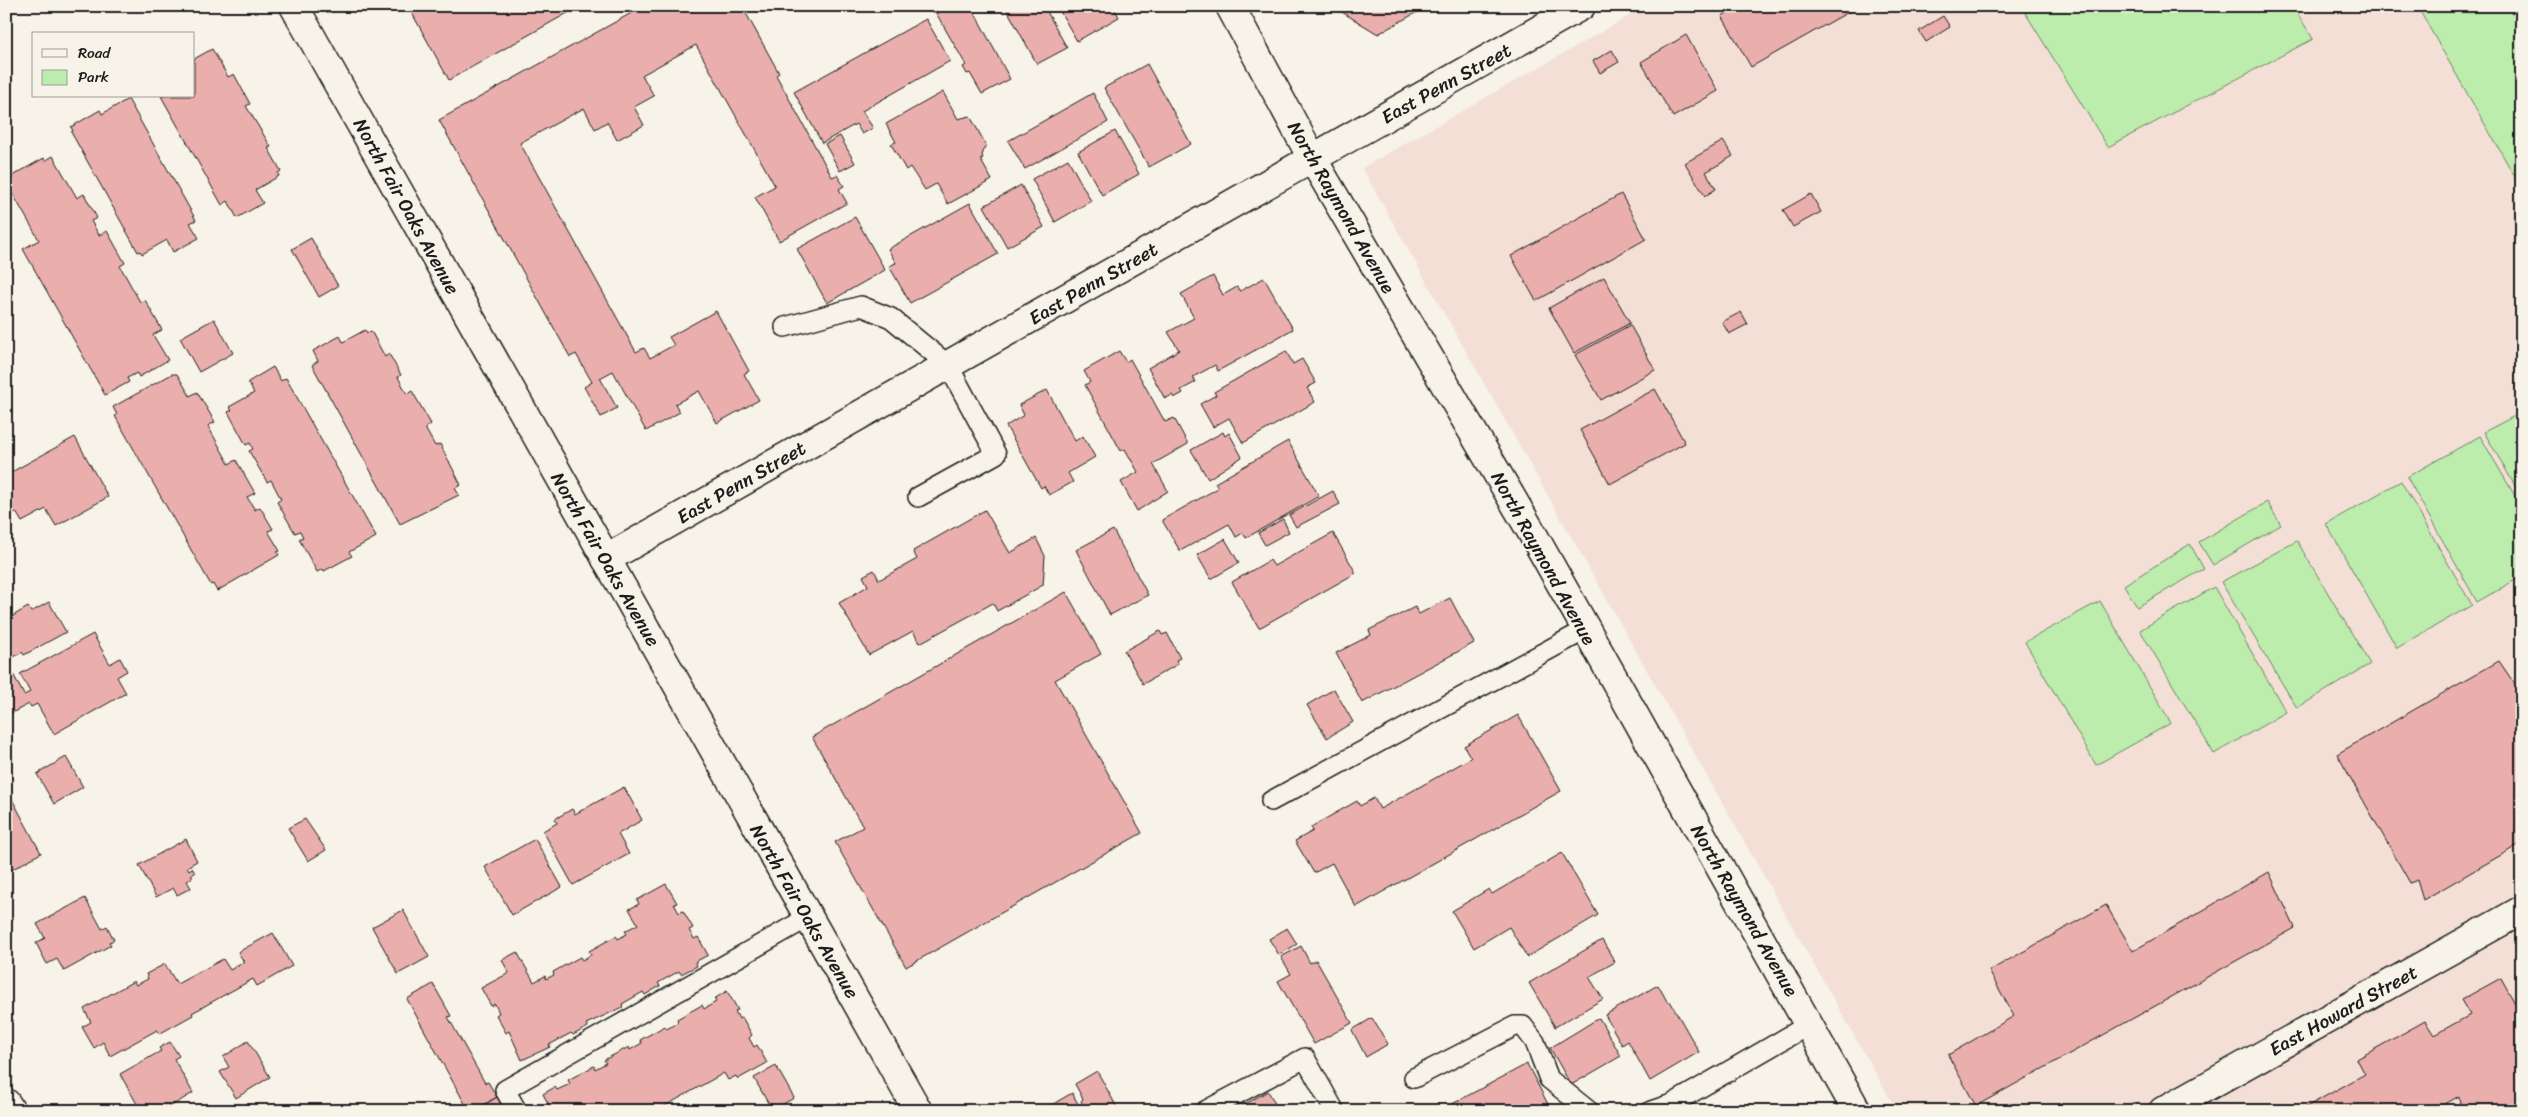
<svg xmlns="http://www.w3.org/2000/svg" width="2528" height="1117" font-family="Sriracha,sans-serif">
  <rect width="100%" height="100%" fill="#f7f3e8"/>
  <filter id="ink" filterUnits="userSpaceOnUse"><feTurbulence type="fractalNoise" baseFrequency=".02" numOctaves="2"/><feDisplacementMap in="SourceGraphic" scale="10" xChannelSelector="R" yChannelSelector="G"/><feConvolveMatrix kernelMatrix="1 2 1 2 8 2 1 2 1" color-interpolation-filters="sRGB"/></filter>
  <g filter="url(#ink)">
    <!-- built -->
    <path fill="#f3dfd6" d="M1647,6H2522V1111H1897L1362,168Z"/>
    <!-- green -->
    <path fill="#bcedac" stroke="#6c8464" d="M2021,6H2293L2313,39L2108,147Z
      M2417,6H2522V189Z
      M2522,412V498L2484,432Z
      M2480,436L2522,508V576L2477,602L2407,477Z
      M2401,481L2472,605L2397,648L2326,524Z
      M2267,502L2281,525L2213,565L2199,542Z
      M2297,541L2370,664L2297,708L2221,582Z
      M2190,544L2204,569L2137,607L2124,585Z
      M2214,587L2286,712L2214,754L2140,630Z
      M2100,601L2171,723L2096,765L2025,642Z"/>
    <!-- building -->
    <path fill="#eaafad" stroke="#1c1c1c" d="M408,6H580L449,80Z
      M644,6H742L779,73L776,75L832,177L837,175L844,186L839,189L847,203L779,241L755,197L775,186L696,45L642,75L654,96L634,107L644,125L617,140L607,122L595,129L584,108L520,143L636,352L644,348L650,358L674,345L669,337L716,311L749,371L744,374L759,400L717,423L699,391L675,404L680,412L646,431L613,371L600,378L617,408L601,417L584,387L592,382L576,354L570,357L439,120Z
      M949,6H971L1010,79L982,94L970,73L967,74L963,67L966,65L936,13Z
      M1005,6H1044L1067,48L1037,64Z
      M1057,6H1113L1119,17L1077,41Z
      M1332,6H1428L1378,34Z
      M1739,6H1859L1751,67L1722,16Z
      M1943,16L1950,27L1926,42L1919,31Z
      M926,19L950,61L862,111L873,128L862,134L856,124L822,143L794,92Z
      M1686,35L1718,91L1673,117L1641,62Z
      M212,49L228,77L234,74L250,104L246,106L271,147L268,148L281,171L278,173L279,176L255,190L263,203L237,218L228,201L222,205L161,96H194V59Z
      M1612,50L1619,62L1600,73L1593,61Z
      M1147,64L1191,144L1149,167L1104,88Z
      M943,92L958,119L970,116L986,145L982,155L983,158L980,159L992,180L948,204L936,184L925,190L910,167L906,170L891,144L896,142L886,124Z
      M1093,93L1108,122L1025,169L1008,141Z
      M128,99L196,220L190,223L199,238L173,252L167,240L142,254L140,251L138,252L71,132L73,131L71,127L100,110L102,114Z
      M1115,131L1139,174L1102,195L1078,152Z
      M840,136L855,163L840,171L825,144Z
      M1723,141L1733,156L1706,172L1716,189L1705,196L1685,163Z
      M53,156L77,198L84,194L97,218L91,221L99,235L107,231L125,263L120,266L140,302L145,300L162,330L153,335L168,360L139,377L137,373L127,378L129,382L105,395L23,249L39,240L6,182L13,178L12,176L44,158L45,161Z
      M1068,159L1091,201L1055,222L1032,179Z
      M1021,185L1044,227L1007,247L984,206Z
      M1621,194L1646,239L1536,301L1511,256Z
      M1811,194L1821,212L1793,227L1783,210Z
      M970,203L998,254L910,303L889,266L896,263L888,249Z
      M855,217L885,270L827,303L797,249Z
      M311,238L338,286L319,297L292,249Z
      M1213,276L1223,295L1237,287L1240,291L1264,278L1293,329L1218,371L1215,365L1193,377L1196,382L1181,390L1183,393L1174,398L1172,395L1165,399L1148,368L1179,350L1168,332L1194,318L1181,294Z
      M1604,277L1630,323L1574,353L1549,308Z
      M1741,312L1748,324L1729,334L1722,322Z
      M214,319L233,353L199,372L180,338Z
      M1630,325L1655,370L1601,400L1575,355Z
      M365,330L367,333L371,331L385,357L389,354L401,375L398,377L407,394L412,391L431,424L425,428L435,446L440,444L461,485L455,488L459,495L400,524L312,365L318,361L313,351L340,336L343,342Z
      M1119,351L1126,362L1130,359L1165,422L1174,418L1188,444L1153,464L1168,491L1137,511L1121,482L1138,472L1125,449L1121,451L1085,385L1090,382L1084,371Z
      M1286,351L1293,364L1302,359L1316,383L1307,388L1315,402L1243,443L1229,418L1213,427L1200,404L1216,395L1214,392Z
      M273,367L281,381L286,378L376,537L349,552L352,556L324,571L323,569L317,572L299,539L303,537L300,531L295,533L277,502L281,499L271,480L267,482L249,451L253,449L250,443L246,445L228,412L232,410L229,407L254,393L248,382Z
      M172,374H177L190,396L197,392L215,422L208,426L229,464L236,460L255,493L247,497L255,510L260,507L273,529L268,531L280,551L277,552L279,555L217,591L213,584L211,585L115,416L117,415L113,407Z
      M1655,389L1685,443L1610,484L1580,430Z
      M1047,390L1075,441L1083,436L1095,457L1068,473L1073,482L1049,495L1044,486L1041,488L1006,426L1024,415L1019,405Z
      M1223,432L1225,436L1229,433L1242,457L1208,479L1191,450Z
      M75,437L108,497L56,526L46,509L22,522L16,512L6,517V475Z
      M1288,441L1319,496L1246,538L1243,533L1236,537L1229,524L1180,551L1162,520L1218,488L1215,483Z
      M1333,491L1340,504L1296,527L1289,515Z
      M985,510L1010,553L1036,538L1045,556L1043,585L997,611L993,603L920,643L913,631L869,655L839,603L868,586L863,576L874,570L879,580L917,559L913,551Z
      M1283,519L1289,532L1265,545L1258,533Z
      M1113,530L1148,595L1110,615L1076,550Z
      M1333,533L1356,573L1259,628L1232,582L1270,560L1274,566Z
      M1225,539L1239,563L1211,579L1197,555Z
      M1066,592L1101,654L1055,680L1142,833L906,967L835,842L863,827L812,737Z
      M1450,598L1474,643L1362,703L1336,653L1371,635L1369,630L1415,607L1419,614Z
      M49,602L66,632L24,655L22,652L11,659L12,661L6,665V620L28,607L31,612Z
      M1160,631L1162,635L1167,633L1180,658L1176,660L1178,664L1143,684L1124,651Z
      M93,634L110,664L120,658L127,671L117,677L126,693L54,734L37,704L31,707L29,704L6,716V678L13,674L24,695L30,692L20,674Z
      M2499,661L2522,695V843L2423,900L2417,880L2410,883L2337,754Z
      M1334,689L1353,722L1327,738L1307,705Z
      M1518,715L1561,791L1356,907L1332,863L1314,873L1295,841L1313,831L1311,827L1357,801L1360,806L1374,798L1380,809L1471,758L1464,746Z
      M66,757L83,787L54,804L37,774Z
      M624,787L642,820L618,834L629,854L573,885L543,831L557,823L555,819L572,809L575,814Z
      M6,788L41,853L6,873Z
      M305,819L326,850L308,861L288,828Z
      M186,839L197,861L187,867L189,870L192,868L195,873L191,875L193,877L187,881L191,888L177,895L173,888L156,897L139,865Z
      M535,839L562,887L512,915L485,867Z
      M1562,853L1598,915L1527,957L1509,927L1474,948L1452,911L1489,889L1492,894Z
      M2269,872L2295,928L1976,1106L1948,1055L2014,1016L1989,971L2106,905L2133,951Z
      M666,884L677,903L674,904L679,913L683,911L693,928L689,930L694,939L698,937L708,955L695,962L697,966L681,974L679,971L658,983L660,986L645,995L643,992L622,1004L623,1007L586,1024L588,1027L573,1035L571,1033L549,1045L550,1047L522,1060L509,1031L506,1033L496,1015L499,1013L495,1004L491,1006L481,988L509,973L502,960L517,952L534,982L545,976L546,979L554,975L553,972L580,957L582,960L591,955L589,951L616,936L618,939L627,934L625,931L638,924L629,909L639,904L637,900Z
      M85,898L102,929L107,926L114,940L109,942L111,945L64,971L57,959L47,964L36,943L45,938L37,924Z
      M403,910L429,957L398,974L372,927Z
      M1287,928L1297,944L1279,955L1269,939Z
      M273,933L292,966L257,986L253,979L192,1013L193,1015L159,1034L157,1030L110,1056L103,1042L94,1048L82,1027L91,1022L84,1009L134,981L136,985L148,979L146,974L165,964L177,984L223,959L230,970L244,962L238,952Z
      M1602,940L1615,962L1589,977L1603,999L1555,1027L1529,983Z
      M1301,946L1310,963L1316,960L1352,1023L1314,1044L1278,981L1291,974L1281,957Z
      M2501,978L2522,1016V1111H2461L2459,1096L2433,1111H2299L2365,1074L2357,1059L2425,1021L2434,1035L2470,1015L2461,1000Z
      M433,984L451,1016L448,1017L485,1083L488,1082L497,1097L473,1111H469L407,999Z
      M1658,985L1668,1003L1670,1001L1699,1052L1650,1081L1628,1041L1622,1045L1605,1015Z
      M727,991L738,1010L735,1011L739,1019L742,1017L752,1035L749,1038L754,1047L757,1045L767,1063L738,1079L736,1076L728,1080L724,1073L656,1111H552L543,1094L555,1087L557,1090L570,1084L568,1080L594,1066L595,1069L606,1063L604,1060L629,1047L630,1050L642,1043L640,1040L665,1026L667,1029L678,1022L677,1019L702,1005L704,1009L716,1002L714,999Z
      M1372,1018L1388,1044L1366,1057L1352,1030Z
      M1599,1018L1621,1056L1571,1085L1550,1048Z
      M248,1041L270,1077L236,1098L220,1072L229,1067L223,1057Z
      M170,1042L179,1056L174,1059L193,1093L163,1111H141L120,1074L161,1051L159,1048Z
      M1527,1064L1551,1110L1439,1111Z
      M776,1066L794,1098L772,1110L754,1078Z
      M1097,1071L1119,1111H1086L1081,1101L1083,1099L1075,1084Z
      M1268,1091L1279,1111H1233Z
      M1072,1093L1082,1111H1041Z
      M497,1097L505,1111H473Z"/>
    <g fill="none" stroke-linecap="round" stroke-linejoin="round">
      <defs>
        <path id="lane" d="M785,327L861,306L891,318L948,365L996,454L918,497
          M1271,801L1585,630
          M1414,1078L1515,1026H1523L1535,1042L1549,1079L1589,1111
          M517,1111L505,1090L809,917
          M1205,1111L1305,1058L1333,1108
          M1651,1111L1672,1104L1810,1024"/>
        <path id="street" d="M606,559L1581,6
          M6,1103L11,1111
          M2163,1111L2522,910"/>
        <path id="secondary" d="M1230,6L1312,158L1531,531L1857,1111"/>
        <path id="primary" d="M294,6L918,1111"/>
      </defs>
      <!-- lane casing -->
      <use href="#lane" stroke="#1c1c1c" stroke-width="22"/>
      <!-- street casing -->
      <use href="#street" stroke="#1c1c1c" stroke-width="31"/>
      <!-- secondary casing -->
      <use href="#secondary" stroke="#1c1c1c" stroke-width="31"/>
      <!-- primary casing -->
      <use href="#primary" stroke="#1c1c1c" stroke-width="31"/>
      <!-- lane -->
      <use href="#lane" stroke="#f7f3e8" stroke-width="19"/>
      <!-- street -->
      <use href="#street" stroke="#f7f3e8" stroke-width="28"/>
      <!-- secondary -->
      <use href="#secondary" stroke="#f7f3e8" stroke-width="28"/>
      <!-- primary -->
      <use href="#primary" stroke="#f7f3e8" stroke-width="28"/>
    </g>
  </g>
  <g text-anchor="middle" stroke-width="4" stroke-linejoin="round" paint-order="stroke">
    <!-- street labels -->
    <g font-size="19" fill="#1c1c1c" stroke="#f7f3e8">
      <text transform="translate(1446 83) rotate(-29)" y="7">East Penn Street</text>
      <text transform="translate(407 206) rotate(61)" y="7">North Fair Oaks Avenue</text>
      <text transform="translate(1342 207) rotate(60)" y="7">North Raymond Avenue</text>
      <text transform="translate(1093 283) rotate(-30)" y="7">East Penn Street</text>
      <text transform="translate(741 482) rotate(-30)" y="7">East Penn Street</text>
      <text transform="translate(1544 558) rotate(61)" y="7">North Raymond Avenue</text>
      <text transform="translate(606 559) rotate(60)" y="7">North Fair Oaks Avenue</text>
      <text transform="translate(1745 910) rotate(60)" y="7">North Raymond Avenue</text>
      <text transform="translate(805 911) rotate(60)" y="7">North Fair Oaks Avenue</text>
      <text transform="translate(2343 1010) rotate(-29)" y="7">East Howard Street</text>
    </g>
  </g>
  <!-- margin -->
  <rect width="2528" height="1117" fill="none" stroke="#f7f3e8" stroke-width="25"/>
  <rect x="12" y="12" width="2503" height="1092" fill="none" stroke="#1c1c1c" stroke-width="2" filter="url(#ink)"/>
  <!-- legend -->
  <rect x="32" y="32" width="162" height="65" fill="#f7f3e8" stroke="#9f9d96"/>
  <rect x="42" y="49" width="25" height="8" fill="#f7f3e8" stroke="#9f9d96"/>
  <text x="78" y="58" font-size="15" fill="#1c1c1c">Road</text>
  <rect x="42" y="70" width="25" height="15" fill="#bcedac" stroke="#9f9d96"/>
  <text x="78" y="82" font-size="15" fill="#1c1c1c">Park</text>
</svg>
